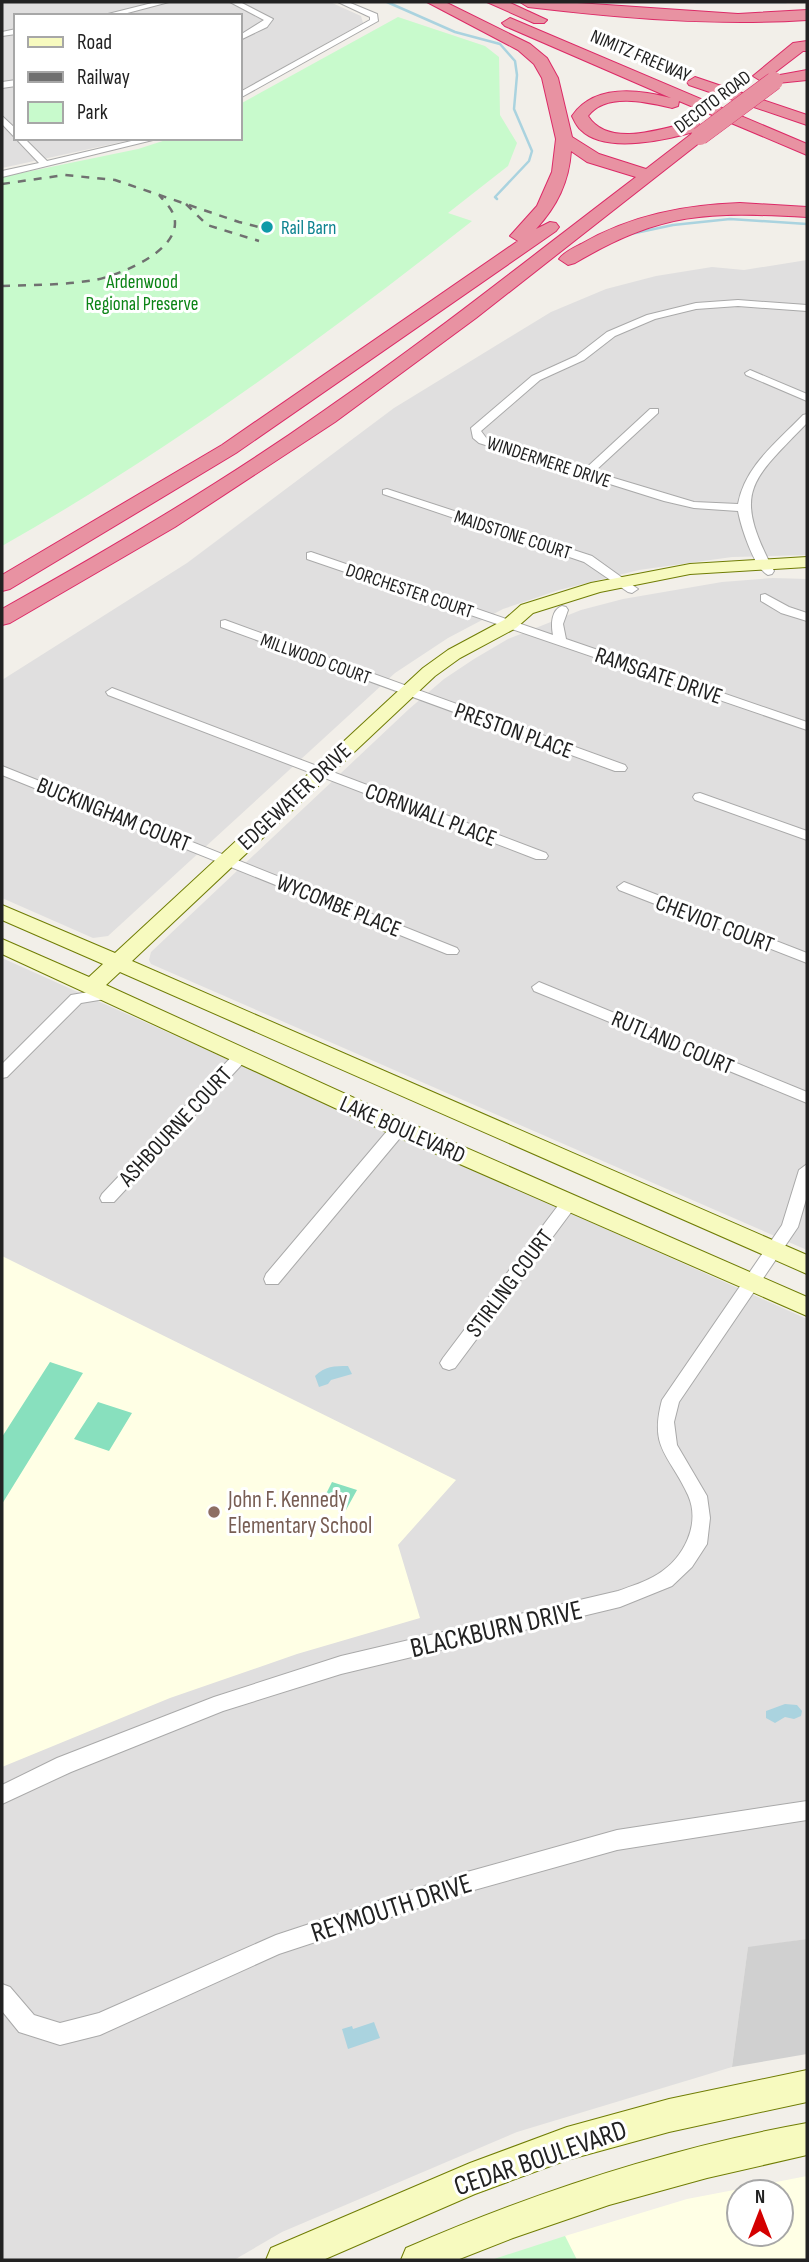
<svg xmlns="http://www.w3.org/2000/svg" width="809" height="2262" font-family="'Sofia Sans Condensed',sans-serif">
  <rect width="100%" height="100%" fill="#f2efe9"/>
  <!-- residential -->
  <path fill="#e0dfdf" d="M2,2H330L361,16L363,23L240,91V16H16V138H140L2,168Z
    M807,260V555L732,557L639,570L559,590L503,609L448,638L395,673L108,936L93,938L2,898V680L187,563L394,408L551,312L606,289L656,276L712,267L744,270Z
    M773,578L807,579V1250L151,964L149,960L151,952L409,709L444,679L474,659L508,639L581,610L623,599L722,582Z
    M2,958L807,1319V1939L748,1948L732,2067L517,2132L282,2232L234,2260H2Z"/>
  <!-- education -->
  <path fill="#ffffe5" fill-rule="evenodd" d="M2,1256L456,1480L398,1545L420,1618L297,1654L170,1698L2,1767Z
    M807,2176V2260H577L565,2236L687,2199ZM739,2192H781V2234H739Z"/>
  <!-- religious -->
  <path fill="#d0d0d0" d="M807,1939V2054L732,2067L748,1947Z"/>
  <!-- park -->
  <path fill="#c8facc" d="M398,17L485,46L499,57L500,115L517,143L508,166L448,213L472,221C322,339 168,452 2,546V177L138,149L172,138H240V104Z
    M565,2236L577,2260H491Z"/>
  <!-- pitch -->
  <path fill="#88e0be" d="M50,1362L83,1373L2,1504V1437Z
    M98,1402L132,1413L109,1451L74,1439Z
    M332,1482L357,1490L346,1510L322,1502Z"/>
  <!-- water -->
  <path fill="#aad3df" d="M348,1366L352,1374L331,1380L328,1384L319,1387L315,1376C325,1366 334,1366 348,1366Z
    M785,1704L797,1705L802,1711L801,1716L794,1719L785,1717L775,1723L766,1718V1711Z
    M374,2022L380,2038L348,2049L342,2029L352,2026L353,2029Z"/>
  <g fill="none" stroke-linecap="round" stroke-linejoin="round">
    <!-- stream -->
    <path stroke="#aad3df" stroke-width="2.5" d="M387,2L455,32L500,44L515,61L517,75L514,109L532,151L529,161L495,197L497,199
      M696,2H786
      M626,235L673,225L730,219L807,224"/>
    <defs>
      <path id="street" d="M156,2H169L116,16H100Z
        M230,2H240L273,19L267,27L240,40V35L264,20Z
        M338,2H348L377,14L378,21L240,98V92L370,20V17Z
        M16,29V34L2,36V32Z
        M16,80V86L2,88V82Z
        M2,116L16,129V138H24L47,161L144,138H161L2,177V171L39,163L2,124Z
        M738,300L807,305V311L738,306L696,309L655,319L615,336L584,360L540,380L481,431L487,439L585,469L650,409H658V413L594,472L694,502L738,504C745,466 777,442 803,415L807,414V423C750,482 732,491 774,571L772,574L768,575C754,568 741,527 738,511L694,508L664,501L479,443L473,438L471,428L532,376L576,356L607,332L647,315L696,303Z
        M750,370L807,394V401L746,375L745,373Z
        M387,489L592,556L638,589L632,593L628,592L584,562L383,494V490Z
        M311,552L553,635C551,625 551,610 562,606L566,607L568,610L563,624L566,639L807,722V730L307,559V553Z
        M765,594L789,607L807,613V621L781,613L761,601V595Z
        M225,620L625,765L627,768L625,771H615L221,627V621Z
        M112,688L546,853L548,856L546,859H536L108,695L106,692Z
        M2,766L457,948L459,951L457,954H447L2,775Z
        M700,793L807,831V840L695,800L693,797L695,794Z
        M624,882L807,953V963L619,890L617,887Z
        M539,982L807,1092V1103L534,991L532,987Z
        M106,989L113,994L111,998L81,1003L7,1077L2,1078V1064L71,995Z
        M242,1050L250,1055L247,1059L114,1202H102L100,1198L102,1194L237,1051Z
        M399,1122L405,1124L407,1128L405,1132L278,1284H266L264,1279L266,1274L393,1124Z
        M807,1164V1196L798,1227L679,1402L674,1422L677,1445L707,1496L710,1518L707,1544L692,1567L672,1586L620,1607L341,1674L223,1711L71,1772L2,1804V1785L57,1758L214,1697L341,1656L618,1591C631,1586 646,1582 658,1574C684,1558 701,1524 688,1495C669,1454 649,1449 662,1400L782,1225L799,1170Z
        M569,1197L575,1199L577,1203L575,1207L455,1368L449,1370L443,1368L440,1363L443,1358L563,1199Z
        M807,1801V1820L617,1850L467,1892L279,1954L100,2035L60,2045L19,2032L2,2011V1984L10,1987L34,2015L60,2023L99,2013L276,1935L467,1872L617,1830Z"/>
      <path id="secondary" d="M807,557V567L690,574L600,592L533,613L516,628L460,658L435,676L132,961L807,1255V1274L120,972L106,985L407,1122L807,1297V1316L391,1134L2,954V939L89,977L103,964L2,920V905L115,953L423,668L448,650L504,620L521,605L591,583L690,564Z
        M807,2070V2102L669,2132L567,2160L475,2194L323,2260H266L271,2248L470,2163L567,2127L669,2099Z
        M807,2123V2155L707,2178L609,2205L513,2238L457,2260H401L406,2248C535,2192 669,2148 807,2123Z"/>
      <path id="highway" d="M427,2H445L530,44L547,58L558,78L572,137L599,154L646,169L694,132H706L708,136L476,318L335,422L175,527L10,623L2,625V609C111,548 220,484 322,412C430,338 532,256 636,177L587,162L571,151C569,182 557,206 536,229L550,222L556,223L559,227L556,231L236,453L10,589L2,591V575L222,445L518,241L510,236L537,206L552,172L556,139L542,78L534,64L518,50Z
        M487,2H508L547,20L544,23H534Z
        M520,2H563L738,14L807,10V20C714,26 621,18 528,7Z
        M510,18L807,144V155L679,101L678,106L672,108C647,102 606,92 588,116C609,149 664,128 694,121L702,126L700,130C671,139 606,155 581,130C577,127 574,120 572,116C594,84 637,89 671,98L505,26L502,23Z
        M807,41V51H803L769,77L807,70V80L768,84V79L761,81L753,76L793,43Z
        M695,77L807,115V125L689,85L687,82Z
        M740,203L807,207V217C708,212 663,211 575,263L568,265L559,259C564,252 573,248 581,244C631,215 684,205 740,203Z"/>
    </defs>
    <!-- street casing -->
    <use href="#street" stroke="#a9a9a9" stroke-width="2"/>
    <!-- secondary casing -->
    <use href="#secondary" stroke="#707d05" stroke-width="2"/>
    <!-- highway casing -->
    <use href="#highway" stroke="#dc2a67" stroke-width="2"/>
    <!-- street -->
    <use href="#street" fill="#fff" fill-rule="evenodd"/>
    <!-- secondary -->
    <use href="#secondary" fill="#f7fabf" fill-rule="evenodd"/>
    <!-- highway -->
    <use href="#highway" fill="#e892a2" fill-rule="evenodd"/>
    <!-- rail -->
    <path stroke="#707070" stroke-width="2.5" stroke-dasharray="8 8" stroke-linecap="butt" d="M2,184L65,175L115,180L239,222L290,235
      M186,204L207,225L259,241
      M2,286C33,285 64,285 95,280C119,275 175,253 175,223C175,211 166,203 159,195"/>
    <defs>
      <path id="highway-bridge" d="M700,136L774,81"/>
    </defs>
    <!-- highway-bridge casing -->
    <use href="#highway-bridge" stroke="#dc2a67" stroke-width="19" stroke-linecap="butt"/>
    <!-- highway-bridge -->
    <use href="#highway-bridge" stroke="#e892a2" stroke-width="18"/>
  </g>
  <!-- markers -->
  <circle fill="#0f9aa8" stroke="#fff" stroke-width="2.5" cx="267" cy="227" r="7"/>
  <circle fill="#8d6e63" stroke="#fff" stroke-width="2.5" cx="214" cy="1512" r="7"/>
  <g text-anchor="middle" stroke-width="6" stroke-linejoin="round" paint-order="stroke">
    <!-- far-street labels -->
    <g font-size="19" fill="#222" stroke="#fff">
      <text transform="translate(641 55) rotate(23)" y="7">NIMITZ FREEWAY</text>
      <text transform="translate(712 101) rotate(-37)" y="7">DECOTO ROAD</text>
      <text transform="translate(549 461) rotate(18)" y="7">WINDERMERE DRIVE</text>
      <text transform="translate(513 534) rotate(18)" y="7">MAIDSTONE COURT</text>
      <text transform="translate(410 590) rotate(19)" y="7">DORCHESTER COURT</text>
      <text transform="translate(316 658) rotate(20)" y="7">MILLWOOD COURT</text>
    </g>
    <!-- far-culture labels -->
    <g font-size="19" fill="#0d838f" stroke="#fff" text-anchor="start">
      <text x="281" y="234">Rail Barn</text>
    </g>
    <!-- far-park labels -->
    <g font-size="19" fill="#0c8416" stroke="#fff">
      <text x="142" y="288">Ardenwood<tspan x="142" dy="22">Regional Preserve</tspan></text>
    </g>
    <!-- street labels -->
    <g font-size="23" fill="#222" stroke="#fff">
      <text transform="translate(659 675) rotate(19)" y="8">RAMSGATE DRIVE</text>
      <text transform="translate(514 730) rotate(20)" y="8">PRESTON PLACE</text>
      <text transform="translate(294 796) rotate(-43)" y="8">EDGEWATER DRIVE</text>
      <text transform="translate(114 814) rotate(22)" y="8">BUCKINGHAM COURT</text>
      <text transform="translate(431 814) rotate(21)" y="8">CORNWALL PLACE</text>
      <text transform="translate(339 905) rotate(22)" y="8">WYCOMBE PLACE</text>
      <text transform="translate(715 923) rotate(21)" y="8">CHEVIOT COURT</text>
      <text transform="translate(673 1042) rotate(23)" y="8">RUTLAND COURT</text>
      <text transform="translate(175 1126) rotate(-47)" y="8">ASHBOURNE COURT</text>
      <text transform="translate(403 1129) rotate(24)" y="8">LAKE BOULEVARD</text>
      <text transform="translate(509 1283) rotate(-53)" y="8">STIRLING COURT</text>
    </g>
    <!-- education labels -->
    <g font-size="23" fill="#785e54" stroke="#fff" text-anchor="start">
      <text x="228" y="1507">John F. Kennedy<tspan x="228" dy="26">Elementary School</tspan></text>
    </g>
    <!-- near-street labels -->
    <g font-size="28" fill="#222" stroke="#fff">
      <text transform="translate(496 1628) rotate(-13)" y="10">BLACKBURN DRIVE</text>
      <text transform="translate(391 1907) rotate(-18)" y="10">REYMOUTH DRIVE</text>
      <text transform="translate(540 2157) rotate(-19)" y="10">CEDAR BOULEVARD</text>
    </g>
  </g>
  <!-- border -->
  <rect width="809" height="2262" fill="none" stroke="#222222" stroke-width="7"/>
  <!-- legend -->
  <rect x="14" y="14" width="228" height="126" fill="#ffffff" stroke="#a7a7a7" stroke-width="2"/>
  <rect x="28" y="37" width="35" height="10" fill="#f7fabf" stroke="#a7a7a7" stroke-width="2"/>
  <text x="77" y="49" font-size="21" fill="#222222">Road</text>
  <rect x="28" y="72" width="35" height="10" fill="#707070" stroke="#a7a7a7" stroke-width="2"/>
  <text x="77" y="84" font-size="21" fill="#222222">Railway</text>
  <rect x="28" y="102" width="35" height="21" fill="#c8facc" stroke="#a7a7a7" stroke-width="2"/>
  <text x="77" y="119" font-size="21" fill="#222222">Park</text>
  <!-- north arrow -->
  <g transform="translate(760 2213)"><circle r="33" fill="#ffffff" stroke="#a7a7a7" stroke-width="2"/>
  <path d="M0-5L12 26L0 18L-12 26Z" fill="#d40000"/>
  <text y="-10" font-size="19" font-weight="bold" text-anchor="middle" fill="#222222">N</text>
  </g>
</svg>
